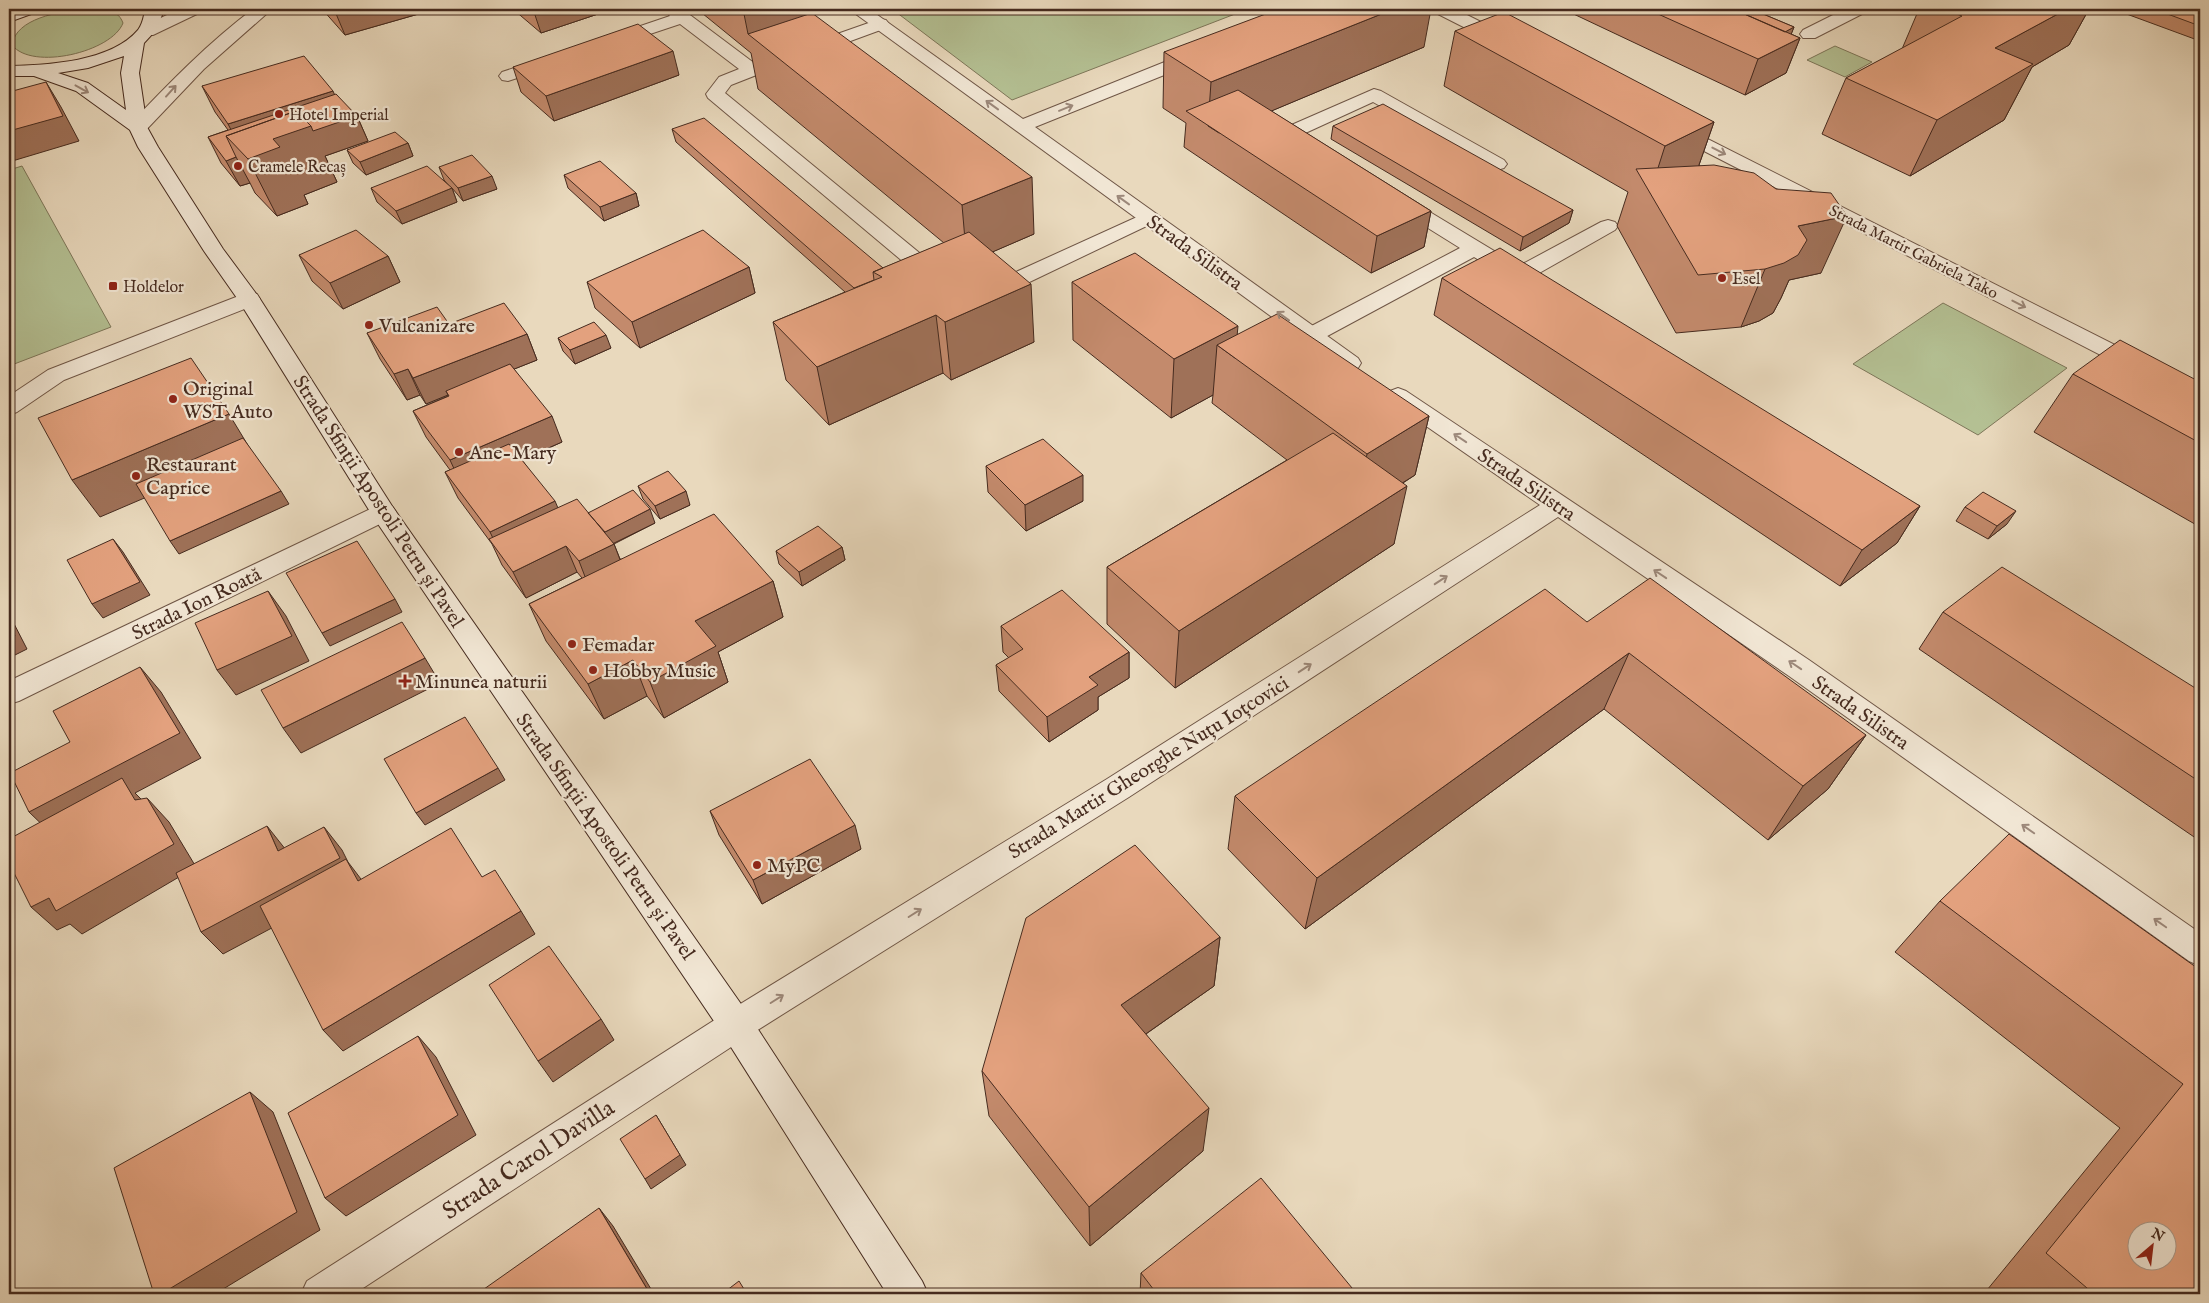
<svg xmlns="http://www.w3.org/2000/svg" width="2209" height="1303" font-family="'IM FELL English',serif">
  <rect width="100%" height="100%" fill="#e9d9bd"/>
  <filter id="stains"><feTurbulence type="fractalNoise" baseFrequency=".004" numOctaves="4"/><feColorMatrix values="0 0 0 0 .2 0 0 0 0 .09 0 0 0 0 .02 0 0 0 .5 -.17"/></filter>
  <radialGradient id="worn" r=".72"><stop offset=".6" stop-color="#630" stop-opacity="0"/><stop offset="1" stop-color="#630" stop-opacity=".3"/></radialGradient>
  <!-- green -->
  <path fill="#b4c093" stroke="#7d7659" d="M82,9C97,9 117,6 123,23C112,52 32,71 12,45C16,18 59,12 82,9Z
    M892,9H1248L1012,100Z
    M1835,46L1872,62L1845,77L1807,60Z
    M22,166L111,327L9,366V170Z
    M1943,303L2067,368L1978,435L1853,364Z"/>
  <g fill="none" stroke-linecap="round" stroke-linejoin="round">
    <defs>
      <path id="service" d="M664,9H682L754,63L766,60L772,61L775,65L772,69L731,85L725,93L939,269L950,271L953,276L950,281L942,282L925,280L708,98L706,94L719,77L739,69L680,24L611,47L605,46L602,42L605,38L670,16Z
        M1845,9H1867L1864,13L1815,38H1803L1800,34L1803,30Z
        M880,19L886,20L889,24L886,28L815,54L809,55L803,54L800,50L803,46Z
        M551,56L557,57L560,61L557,65L508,81L502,80L499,76L502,72Z
        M1374,89L1381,91L1504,160L1507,164L1504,168L1497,170L1490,168L1373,102L1301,135L1315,145L1312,149C1300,152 1284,144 1277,134L1280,130Z
        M1398,195L1405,197L1519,266L1601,222L1608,220L1615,222L1618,226L1615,230L1527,280C1508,284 1489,266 1474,257L1318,341L1310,343L1302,341L1299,336L1302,331L1460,248L1391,205L1388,201L1391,197Z
        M1148,212L1155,214L1158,218L1155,222L1019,287L986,289L978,288L975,283L978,278L1007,276Z
        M249,292L257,294L260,299L257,304L64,380L17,412L9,415V396L48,370Z"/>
      <path id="minor" d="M849,9H869L1023,119L1192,51L1198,50L1204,51L1207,55L1204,59L1035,127L1358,358L1361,363L1358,368L1350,370L1342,368Z
        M1434,9H1455L1511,37L1514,41L1511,45H1499L1436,13Z
        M1674,122L2200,388V405L2192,402L1667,132L1665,128L1667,124Z
        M1398,388L1406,391L1809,660L2200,933V966L2189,961L1789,676L1558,517L1129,797L748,1036L354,1294H301L307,1281L724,1014L1107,779L1540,505L1390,401L1386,396L1390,391Z
        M383,503L392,506L396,512L392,518L19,701L9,704V681Z"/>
      <path id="tertiary" d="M180,9H202L199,13L153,35H141L138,31L141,27Z
        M253,9H272L204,69L145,131L138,133L131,131L129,127L131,123C170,82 208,43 253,9Z"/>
      <path id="secondary" d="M14,9H37L34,13L9,22V11Z
        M140,9H157L162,15L156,30L144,43L139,73L147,127L158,147L223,249L260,299L392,506L748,1014L922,1281L928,1294H887L724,1036L374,518L239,301L204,251L138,147L130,130L76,91L34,76H9V66C48,65 111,62 138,30C141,26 143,20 144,15ZM124,56L121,73L126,110L88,83L58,73L88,68Z"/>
    </defs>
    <!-- service casing -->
    <use href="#service" stroke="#6f5646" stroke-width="2"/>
    <!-- minor casing -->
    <use href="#minor" stroke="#6f5646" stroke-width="2"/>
    <!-- tertiary casing -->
    <use href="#tertiary" stroke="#6f5646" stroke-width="2"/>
    <!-- secondary casing -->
    <use href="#secondary" stroke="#462b1f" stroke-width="2"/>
    <!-- service -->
    <use href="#service" fill="#f1e6d4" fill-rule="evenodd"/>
    <!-- minor -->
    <use href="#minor" fill="#f1e6d4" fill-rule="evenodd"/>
    <!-- tertiary -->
    <use href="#tertiary" fill="#f1e6d4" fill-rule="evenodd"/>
    <!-- secondary -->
    <use href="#secondary" fill="#f1e6d4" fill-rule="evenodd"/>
  </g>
  <!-- wall -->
  <path fill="#c38a6c" stroke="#462b1f" d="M322,9H436L345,35Z
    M514,9H603L604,12L541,33L514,10Z
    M697,9H809V13L1034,234L992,252L1034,342L951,380L943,373L829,425L786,380L773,322L845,292L676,142L672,129L883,268L944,243L758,89L751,53Z
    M1563,9H1751L1794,27L1791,34L1800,38L1786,73L1745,95Z
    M1919,9H2089L2069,45L2032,67L2004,120L1910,176L1822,134L1846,78L1902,49Z
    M2113,9H2200V41Z
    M1455,31L1714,122L1699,165L1821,273L1789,280L1781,298L1773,313L1759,321L1741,327L1676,333L1617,226L1628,192L1444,86Z
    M1424,47L1271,111L1431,211L1424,247L1371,273L1184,147L1186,123L1163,108L1164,52Z
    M513,67L679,75L554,121L521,92Z
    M202,86L335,95L357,116L368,141L325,156L337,182L304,195L308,204L277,216L255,193L250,183L240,186L221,163L208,137L228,130L215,112Z
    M1333,126L1573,210L1569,223L1520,251L1331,139Z
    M408,143L413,156L366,175L353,163L347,150Z
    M439,167L497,189L463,201L452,188L457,202L402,224L377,202L371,188H451L444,180Z
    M564,175L636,193L639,206L604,221L568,188Z
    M299,255L388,256L400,282L343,309L312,281Z
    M749,267L755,293L640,348L595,308L587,282Z
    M1442,278L1920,506L1897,543L1840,586L1434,315Z
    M1072,282L1237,334L1429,416L1415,475L1403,483L1394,544L1175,688L1107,624V567L1287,460L1212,403L1213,395L1171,418L1073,340Z
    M449,324L527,334L537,360L514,369L562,442L522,460L557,508L655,523L614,544L620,559L773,581L783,617L718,652L728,682L664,718L647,696L604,719L546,641L529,604L582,578L577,572L526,598L502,565L492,544L458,498L445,472L450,470L426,437L413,411L448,396V395L426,404L420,395L407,400L380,359L367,333Z
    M558,338L611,348L575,364L563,351Z
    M2073,374L2200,382V527L2034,432Z
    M986,466L1083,501L1026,531L988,492Z
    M638,486L690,505L660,519L643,499Z
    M1965,507L2007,524L1988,539L1956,521Z
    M842,547L845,560L802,586L779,564L776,551Z
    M1943,612L2200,691V841L1919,649Z
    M1587,622L1866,735L1828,789L1768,840L1604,709L1305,929L1228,849L1235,796Z
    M1001,626L1129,652V678L1098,697V710L1049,742L999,691L996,665L1009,658L1003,652Z
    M710,811L861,849L762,904L719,835Z
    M1940,901L2200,970V1294H1991L1987,1290L2120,1128L1895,952Z
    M1220,937L1214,986L1146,1034L1203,1151L1090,1246L989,1116L982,1071Z
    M1141,1273L1357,1294H1140Z"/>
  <!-- shaded-wall -->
  <path fill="#9f7158" stroke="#462b1f" d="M334,9H436L345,35Z
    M533,9H603L604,12L541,33Z
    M743,9H809L812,32L748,34Z
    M1394,9H1431L1424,47L1219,133L1208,126L1211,82Z
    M2067,9H2089L2069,45L2032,67L2004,120L1910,176L1937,120L1995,48Z
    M1794,27L1789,40L1779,35Z
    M1800,38L1786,73L1745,95L1758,59Z
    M673,51L679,75L554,121L546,96Z
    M46,82L61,107L79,141L9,162V131Z
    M333,91L344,116H357L368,141L325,156L337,182L304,195L308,204L277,216L248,159L273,139L241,149L228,124Z
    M1714,122L1694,179L1650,193L1665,146Z
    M408,143L413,156L366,175L360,162Z
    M236,157L250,183L240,186L226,161Z
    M492,176L497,189L463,201L458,188Z
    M1032,177L1034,234L967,263L962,205Z
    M452,188L457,202L402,224L396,211Z
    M636,193L639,206L604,221L600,207Z
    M1573,210L1569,223L1520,251L1523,237Z
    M1431,211L1424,247L1371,273L1377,236Z
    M1847,216L1821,273L1789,280L1781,298L1773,313L1759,321L1741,327L1765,269L1798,226Z
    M388,256L400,282L343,309L330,283Z
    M749,267L755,293L640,348L632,322Z
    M1031,284L1034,342L951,380L945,322Z
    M936,315L943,373L829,425L817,367Z
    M1238,326L1235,358L1217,345L1213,395L1171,418L1174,359Z
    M527,334L537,360L449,395L446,391L448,395L426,404L413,378Z
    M606,335L611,348L575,364L570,350Z
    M408,369L420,395L407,400L394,374Z
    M229,414L252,452L100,517L72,480Z
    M552,416L562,442L462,486L450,460Z
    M1429,416L1415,475L1356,512L1367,454Z
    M1083,475V501L1026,531L1025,505Z
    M1407,486L1394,544L1175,688L1179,631Z
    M281,491L289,504L179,554L170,541Z
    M686,491L690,505L660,519L655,506Z
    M555,501L566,527L500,553L490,532Z
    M1920,506L1897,543L1840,586L1862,550Z
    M650,509L655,523L606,547L601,534Z
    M2016,511L2007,524L1988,539L1997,526Z
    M113,539L123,552L150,595L103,618L92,604Z
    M614,544L624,570L589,587L579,561Z
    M566,546L577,572L526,598L513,572Z
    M842,547L845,560L802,586L799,572Z
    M773,581L783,617L718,652L728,682L664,718L650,682L695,621Z
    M268,591L286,616L309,661L236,695L217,670Z
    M395,599L402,612L330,646L322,633Z
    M9,614L27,649L9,658Z
    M1129,652V678L1098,697V710L1049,742L1047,717L1089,677Z
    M1629,653L1604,709L1305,929L1317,878Z
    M425,658L440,683L301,753L283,728Z
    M633,660L647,696L604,719L588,684Z
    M140,667L161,692L201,758L135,793L144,802L135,800L54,836L29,812Z
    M1866,735L1828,789L1768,840L1803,786Z
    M498,768L505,780L425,825L416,813Z
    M147,798L169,822L196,867L82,934L70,924L57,930L31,907Z
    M855,825L861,849L762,904L753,880Z
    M267,826L286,850L278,851Z
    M324,827L342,850L348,862L364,883L358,882L223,954L201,932Z
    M521,911L535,934L343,1051L323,1030Z
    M1220,937L1214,986L1120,1052L1121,1005Z
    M601,1019L614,1040L553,1082L538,1061Z
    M418,1036L436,1057L476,1135L346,1216L325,1198Z
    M250,1092L273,1112L320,1230L215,1294H161Z
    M1209,1108L1203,1151L1090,1246L1089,1207Z
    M656,1115L686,1165L651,1189L645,1179Z
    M599,1208L613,1226L654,1294H650Z"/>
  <!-- building -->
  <path fill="#e3a17e" stroke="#462b1f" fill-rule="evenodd" d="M1279,9H1394L1211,82L1164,52Z
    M1647,9H1733L1800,38L1758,59Z
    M1733,9H1751L1794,27L1785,32Z
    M1944,9H2067L1995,48L2033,64L1937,120L1846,78L1962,16Z
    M2154,9H2191L2200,12V26Z
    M1504,12L1714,122L1665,146L1455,31Z
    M812,13L1032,177L962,205L748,34Z
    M638,24L673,51L546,96L513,67Z
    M304,56L333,91L228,124L202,86Z
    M46,82L63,116L9,131V92Z
    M1238,90L1431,211L1377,236L1186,111Z
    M336,94L357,116L313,131L311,126L296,111L226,136L236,157L226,161L208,137Z
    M1383,104L1573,210L1523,237L1333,126Z
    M296,111L311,126L273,139L280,147L248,159L226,136Z
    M704,118L883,268L873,272L874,280L854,288L672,129Z
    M395,132L408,143L360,162L347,150Z
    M472,155L492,176L458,188L439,167Z
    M600,161L636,193L600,207L564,175Z
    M1714,165L1754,173L1776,189L1831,193L1847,216L1798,226L1807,240L1798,255L1784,263L1765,269L1698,275L1636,169Z
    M427,166L452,188L396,211L371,188Z
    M356,230L388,256L330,283L299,255Z
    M703,230L749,267L632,322L587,282Z
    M969,232L1031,284L945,322L936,315L817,367L773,322L882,277L873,272Z
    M1500,248L1920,506L1862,550L1442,278Z
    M1135,253L1238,326L1174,359L1072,282Z
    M504,303L527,334L413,378L408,369L394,374L367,333L437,307L449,324Z
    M1277,314L1429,416L1367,454L1217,345Z
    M594,322L606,335L570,350L558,338Z
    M2120,340L2200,382V443L2073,374Z
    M191,358L229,414L72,480L38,418Z
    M510,364L552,416L450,460L413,411L449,396L446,391Z
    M1333,433L1407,486L1179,631L1107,567Z
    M243,438L281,491L170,541L136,484Z
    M1043,439L1083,475L1025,505L986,466Z
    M509,444L555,501L490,532L445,472Z
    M668,471L686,491L655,506L638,486Z
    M633,490L650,509L605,532L588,513Z
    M1983,492L2016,511L1997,526L1965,507Z
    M577,499L614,544L579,561L566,546L513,572L489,539Z
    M714,514L773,581L695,621L716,646L650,682L633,660L588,684L529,604Z
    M818,526L842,547L799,572L776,551Z
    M113,539L140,582L92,604L67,560Z
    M357,541L395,599L322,633L286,573Z
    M2002,567L2200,691V782L1943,612Z
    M1650,578L1866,735L1803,786L1629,653L1317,878L1235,796L1545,589L1587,622Z
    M1062,590L1129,652L1089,677L1098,685L1047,717L996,665L1023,649L1001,626Z
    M268,591L292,636L217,670L195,623Z
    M402,622L425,658L283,728L261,690Z
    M9,624L15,636L9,639Z
    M140,667L180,733L29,812L10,773L70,742L53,711Z
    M465,717L498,768L416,813L384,759Z
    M810,759L855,825L753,880L710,811Z
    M122,778L135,800L147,798L174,844L56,911L49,898L31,907L9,863V839Z
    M267,826L278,851L324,827L340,858L201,932L176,873Z
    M451,828L482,877L495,870L521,911L323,1030L260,906L346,859L358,881Z
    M2009,834L2200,970V1294H2094L2046,1253L2183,1084L1940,901ZM2136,1230H2166V1260H2136Z
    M1135,845L1220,937L1121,1005L1209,1108L1089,1207L982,1071L1026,918Z
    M549,946L601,1019L538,1061L489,985Z
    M418,1036L458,1115L325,1198L288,1113Z
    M250,1092L297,1212L161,1294H154L114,1168Z
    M656,1115L680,1155L645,1179L620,1139Z
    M1261,1178L1357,1294H1157L1141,1273Z
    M599,1208L650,1294H477Z
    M739,1281L747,1294H722Z"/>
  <!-- one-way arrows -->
  <defs><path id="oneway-shaft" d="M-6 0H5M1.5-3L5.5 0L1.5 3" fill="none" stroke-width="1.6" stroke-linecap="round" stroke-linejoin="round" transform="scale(1.25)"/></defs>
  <g stroke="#9c887a">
    <use href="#oneway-shaft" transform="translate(82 89) rotate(29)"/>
    <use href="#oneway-shaft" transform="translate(171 91) rotate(-48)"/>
    <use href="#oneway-shaft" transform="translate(992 105) rotate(-144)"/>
    <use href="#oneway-shaft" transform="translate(1066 108) rotate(-22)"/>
    <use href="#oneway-shaft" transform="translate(1719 151) rotate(27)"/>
    <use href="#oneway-shaft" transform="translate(1123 200) rotate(-144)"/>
    <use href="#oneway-shaft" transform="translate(2019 304) rotate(27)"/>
    <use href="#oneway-shaft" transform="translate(1283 316) rotate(-144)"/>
    <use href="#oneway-shaft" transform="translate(1460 438) rotate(-146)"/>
    <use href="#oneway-shaft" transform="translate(1660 574) rotate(-146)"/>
    <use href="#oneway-shaft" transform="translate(1441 580) rotate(-33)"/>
    <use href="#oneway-shaft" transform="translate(1795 665) rotate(-146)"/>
    <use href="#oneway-shaft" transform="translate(1305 668) rotate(-33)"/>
    <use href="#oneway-shaft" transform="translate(2028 829) rotate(-145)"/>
    <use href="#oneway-shaft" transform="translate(915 913) rotate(-32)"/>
    <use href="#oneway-shaft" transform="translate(2160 923) rotate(-145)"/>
    <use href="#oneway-shaft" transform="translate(777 999) rotate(-32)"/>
  </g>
  <!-- markers -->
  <g fill="#8f2418" stroke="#f1e6d4" stroke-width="2">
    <circle cx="279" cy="114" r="5"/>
    <circle cx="238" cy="166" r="5"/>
    <circle cx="1722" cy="278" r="5"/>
    <rect x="108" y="281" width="10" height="10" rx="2.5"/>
    <circle cx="369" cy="325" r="5"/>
    <circle cx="173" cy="399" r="5"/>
    <circle cx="459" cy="452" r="5"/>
    <circle cx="136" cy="476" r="5"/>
    <circle cx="572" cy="644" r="5"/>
    <circle cx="593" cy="670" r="5"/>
    <path d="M402.5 673.5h5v5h5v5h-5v5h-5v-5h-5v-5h5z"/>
    <circle cx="757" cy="865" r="5"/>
  </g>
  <g text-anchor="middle" stroke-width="4.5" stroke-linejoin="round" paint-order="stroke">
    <!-- far-poi labels -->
    <g font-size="16" fill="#462b1f" stroke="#f1e6d4" text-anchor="start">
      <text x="289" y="120">Hotel Imperial</text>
      <text x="248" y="172">Cramele Recaș</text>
      <text x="1732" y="284">Esel</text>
      <text x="123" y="292">Holdelor</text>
    </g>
    <!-- far-street labels -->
    <g font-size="16" fill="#462b1f" stroke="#f1e6d4">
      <text transform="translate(1914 251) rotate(27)" y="6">Strada Martir Gabriela Tako</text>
    </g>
    <!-- street labels -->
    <g font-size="20" fill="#462b1f" stroke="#f1e6d4">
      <text transform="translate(1195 252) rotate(36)" y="7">Strada Silistra</text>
      <text transform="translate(1527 484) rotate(34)" y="7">Strada Silistra</text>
      <text transform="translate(379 501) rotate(57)" y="7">Strada Sfinții Apostoli Petru și Pavel</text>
      <text transform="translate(196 603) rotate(-26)" y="7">Strada Ion Roată</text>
      <text transform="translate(1861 712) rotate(35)" y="7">Strada Silistra</text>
      <text transform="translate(1148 767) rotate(-32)" y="7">Strada Martir Gheorghe Nuțu Ioțcovici</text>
      <text transform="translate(606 836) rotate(55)" y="7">Strada Sfinții Apostoli Petru și Pavel</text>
    </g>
    <!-- poi labels -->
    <g font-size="20" fill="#462b1f" stroke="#f1e6d4" text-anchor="start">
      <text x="379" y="332">Vulcanizare</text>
      <text x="183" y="395">Original<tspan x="183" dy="23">WST Auto</tspan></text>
      <text x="469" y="459">Ane-Mary</text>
      <text x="146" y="471">Restaurant<tspan x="146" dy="23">Caprice</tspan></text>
      <text x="582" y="651">Femadar</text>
      <text x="603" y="677">Hobby Music</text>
      <text x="415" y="688">Minunea naturii</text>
      <text x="767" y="872">MyPC</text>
    </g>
    <!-- near-street labels -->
    <g font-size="24" fill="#462b1f" stroke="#f1e6d4">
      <text transform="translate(528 1159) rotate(-33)" y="8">Strada Carol Davilla</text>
    </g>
  </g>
  <!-- margin -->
  <rect width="2209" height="1303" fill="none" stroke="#e9d9bd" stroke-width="30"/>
  <rect x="10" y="10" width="2189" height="1283" fill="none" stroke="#462b1f" stroke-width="2.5"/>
  <rect x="15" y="15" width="2179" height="1273" fill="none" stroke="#462b1f"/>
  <!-- north arrow -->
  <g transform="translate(2152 1246) rotate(28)"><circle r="24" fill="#f1e6d4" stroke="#ad9b8c"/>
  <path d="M0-4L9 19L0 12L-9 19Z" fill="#8f2418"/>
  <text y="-8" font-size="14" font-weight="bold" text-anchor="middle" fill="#462b1f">N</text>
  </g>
  <rect width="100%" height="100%" filter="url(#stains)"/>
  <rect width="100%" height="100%" fill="url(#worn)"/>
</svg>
